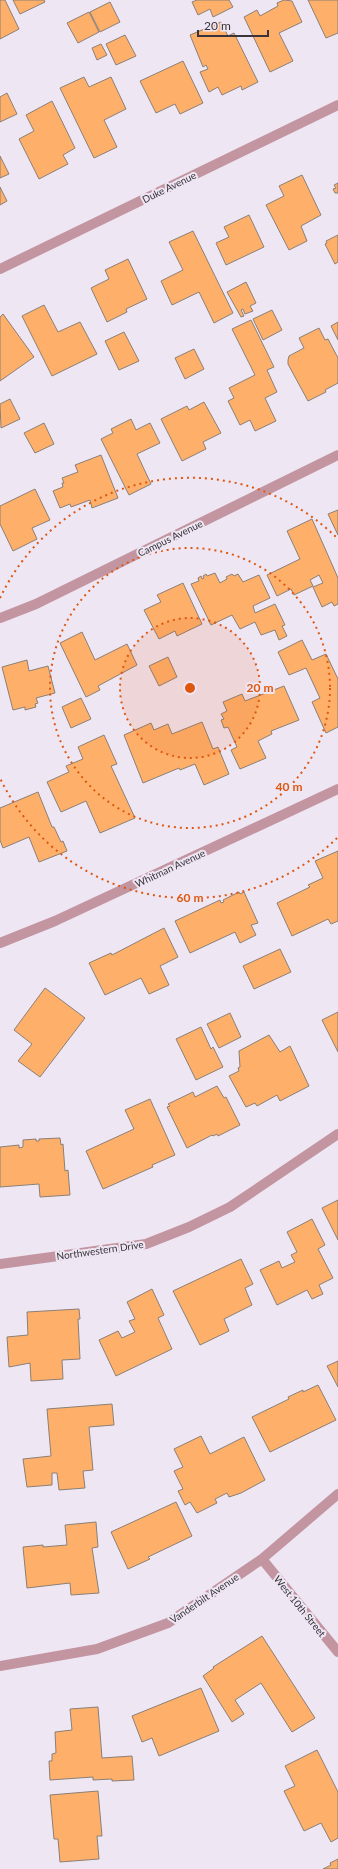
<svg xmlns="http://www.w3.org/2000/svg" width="338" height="1869" font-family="Lato,sans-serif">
  <rect width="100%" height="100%" fill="#efe6f4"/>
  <!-- building -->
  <path fill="#feb06b" stroke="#8b7f75" d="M0,0H5L19,29L0,39Z
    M13,0H44L45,2L20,14Z
    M197,0H229L233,7L213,17L210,9L198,15L192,2Z
    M284,0L292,1L302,22L279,33L293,61L270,72L244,17L257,10L260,16L278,6L277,3Z
    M308,0H338V33L326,38Z
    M110,2L120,22L100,32L90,12Z
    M89,12L99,32L78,43L67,23Z
    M221,22L228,36L234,33L258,82L242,90L241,86L222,95L218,87L209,92L200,72L208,69L206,65L203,67L190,35Z
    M125,35L136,56L116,65L106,44Z
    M101,44L107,55L97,60L92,48Z
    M183,61L203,103L180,114L175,104L156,113L140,81Z
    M84,77L89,87L111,77L126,109L104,120L117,147L94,158L60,88Z
    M7,93L17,114L0,122V97Z
    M52,101L75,148L63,155L68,164L39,179L19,139L34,131L26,115Z
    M0,156L9,174L0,178Z
    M302,175L321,215L301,226L307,241L289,250L266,205L284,196L279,186Z
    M338,183V193H335L333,189L336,188L334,185Z
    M0,187L7,201L0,205Z
    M249,215L264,247L226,265L216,243L229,237L224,227Z
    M193,231L233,313L214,323L199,292L172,305L161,281L183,270L169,242Z
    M338,235V262L335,264L325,244L327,243L326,241Z
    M128,259L147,299L126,309L127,312L107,322L91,288L109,279L105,270Z
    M246,282L256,303L250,306L253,311L245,314L243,309L241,310L244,316L241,317L227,292Z
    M44,305L58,332L80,322L97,354L52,376L22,316Z
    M272,310L282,330L263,340L253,319Z
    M3,314L34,357L0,381V317Z
    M251,320L274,367L267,370L277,392L265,398L276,421L255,431L250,420L240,425L228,401L234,398L229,388L255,375L232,329Z
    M338,322V340L331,326Z
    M319,328L325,340L328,339L338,358V383L325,390L326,392L308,401L288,364V360L289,356L304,348L299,338Z
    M124,332L139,361L119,370L105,341Z
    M194,349L204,369L185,379L175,358Z
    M10,399L20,419L1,428L0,404Z
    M204,402L221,433L203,442L206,449L182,461L161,419L187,406L189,410Z
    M131,419L136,430L150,423L160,443L137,454L151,484L129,495L101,439L113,433L111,429Z
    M44,423L54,444L35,453L24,433Z
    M101,455L118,498L92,508L90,500L71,507L70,504L60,508L53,491L63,487L62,483H64L62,478L78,472L75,465Z
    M35,489L50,520L32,528L37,539L13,551L0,524V506Z
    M338,510V535L328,514Z
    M312,519L338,578V604L334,606L332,602L322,607L313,587L323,583L319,575L310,580L313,586L294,595L291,589L277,596L267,575L300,559L287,531Z
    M215,573L220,583L227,579L226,577L232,574L234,576L238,574L243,582L259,575L270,598L253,606L255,613L275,604L285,625L282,626L287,636L279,640L275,630L261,635L255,622L240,629L232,615L211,625L191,584L199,581L198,578L201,576L202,579L204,578L203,576L206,574L207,576Z
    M183,583L202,624L177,636L175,631L159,639L144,610L161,602L157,595Z
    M82,632L95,660L127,644L137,665L98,686L100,690L86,697L60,643Z
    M302,640L312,660L326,654L338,679V727L326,733L312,702L320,698L306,668L289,675L278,652Z
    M168,657L177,677L159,686L149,666Z
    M27,660L29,671L48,666L55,693L36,698L38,703L35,704L36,707L25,710V707L13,710L2,667Z
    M284,686L299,720L271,731L272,734L258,741L266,758L240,769L231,750L237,747L228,727L224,728L221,720L224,719L221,714L227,711L223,702L242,694L245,701Z
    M81,698L91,719L71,728L62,707Z
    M202,722L213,749L218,747L229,774L204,785L195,764L180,770L179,768L143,783L124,735L151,723L154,730L168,724L172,734Z
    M104,735L117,764L111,766L135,818L100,833L86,801L61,812L47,782L69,772L66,766L83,759L78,747Z
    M38,792L52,827H54L61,842L63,841L67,851L39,862L29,837L3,848L0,840V808Z
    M338,851V921L331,924L328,919L292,936L277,903L310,887L308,885L323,878L315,861Z
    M239,892L240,894L244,892L258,923L251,925L256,935L240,943L235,932L190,953L175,921L220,900L221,903L224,902L223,900Z
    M164,928L178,957L160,966L169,985L149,994L141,978L105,995L89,963L111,953L112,955Z
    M280,949L291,972L254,989L243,966Z
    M45,988L85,1018L40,1077L18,1061L32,1044L14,1030Z
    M338,1012V1052L322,1020Z
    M230,1013L241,1037L219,1048L207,1024Z
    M201,1027L211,1049L213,1047L223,1067L196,1080L176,1039Z
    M269,1035L280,1052L290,1046L309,1086L280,1101L277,1095L257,1106L255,1103L246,1107L229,1076L239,1071L238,1068L240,1067L239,1051Z
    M217,1086L224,1098L226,1097L240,1125L218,1136L217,1134L213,1136L212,1135L187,1148L167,1107L170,1106L168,1104L193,1092L195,1097Z
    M150,1099L175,1155L152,1165L153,1167L103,1189L86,1151L134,1129L125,1110Z
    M60,1138L61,1145L63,1144L65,1171L68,1170L70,1195L40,1197L39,1184L0,1187V1147L19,1145V1148L23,1147V1140L36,1139V1141H39V1139Z
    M338,1200V1240L322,1208Z
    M312,1219L325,1245L318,1249L333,1278L319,1285L323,1294L312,1299L307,1290L277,1305L260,1270L279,1261L282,1268L295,1262L291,1255L297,1252L287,1232Z
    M241,1259L253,1284L245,1288L252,1305L224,1319L229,1331L200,1345L173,1291Z
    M152,1289L164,1315L158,1318L172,1349L116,1376L99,1340L118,1331L122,1338L135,1332L129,1321L135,1319L127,1302Z
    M79,1309L80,1319H78L80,1359L62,1360L63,1379L31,1381L30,1363L9,1367L7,1337L28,1335L27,1312Z
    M338,1361V1387L327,1366Z
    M318,1385L336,1420L270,1452L252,1417L289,1399L288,1397L303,1390V1392Z
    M112,1404L114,1425L89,1427L93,1470L83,1471L85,1488L59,1490L57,1473H52V1485L27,1487L23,1459L51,1456L47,1409Z
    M201,1436L210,1454L244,1437L265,1480L241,1493L229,1497L227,1493L215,1499L217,1503L197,1513L190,1502L185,1505L178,1491L183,1489L174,1471L183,1467L174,1449Z
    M176,1502L192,1536L148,1557L150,1559L128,1569L111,1532Z
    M96,1522L98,1547L92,1548L99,1593L71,1595L70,1583L27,1588L23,1547L43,1545V1547L67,1545L65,1525Z
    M262,1636L315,1718L292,1732L261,1683L235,1700L244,1714L232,1722L203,1676L214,1668L213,1667Z
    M201,1688L219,1731L159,1756L152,1738L142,1742L132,1716Z
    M98,1707L102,1758L132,1756L134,1780L112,1781V1779L93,1780V1777L50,1780L49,1761H52V1754L56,1753L55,1732L72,1730L70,1709Z
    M317,1750L338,1792V1838L331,1842L321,1823L304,1831L284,1791L295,1786L285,1766Z
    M98,1791L102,1836H97L99,1859L60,1862L58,1839H54L50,1795Z
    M338,1859V1869H323L331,1865L330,1863Z"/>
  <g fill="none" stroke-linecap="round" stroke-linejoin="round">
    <!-- minor -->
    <path stroke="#c295a1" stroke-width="10" d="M0,269L338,105
      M0,618L36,604L338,455
      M0,943L55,921L338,789
      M0,1264L146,1244L189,1227L230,1207L338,1134
      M262,1559L338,1652
      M0,1666L97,1649L168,1623L262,1559L338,1494"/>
  </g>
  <!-- distance rings -->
  <circle cx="190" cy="688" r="70" fill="#df570e" fill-opacity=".12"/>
  <g fill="none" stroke="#df570e" stroke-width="2" stroke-dasharray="2 4">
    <circle cx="190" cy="688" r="70"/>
    <circle cx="190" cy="688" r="140"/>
    <path d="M337 838A210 210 0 0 1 0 778M0 598A210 210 0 0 1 337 538"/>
  </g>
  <g text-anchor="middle" stroke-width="4" stroke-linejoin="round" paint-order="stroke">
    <!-- street labels -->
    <g font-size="10" fill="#38343a" stroke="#efe6f4">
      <text transform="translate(169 187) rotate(-26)" y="4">Duke Avenue</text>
      <text transform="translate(170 538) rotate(-26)" y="4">Campus Avenue</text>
      <text transform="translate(170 868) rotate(-25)" y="4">Whitman Avenue</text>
      <text transform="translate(100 1250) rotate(-8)" y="4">Northwestern Drive</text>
      <text transform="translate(204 1598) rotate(-34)" y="4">Vanderbilt Avenue</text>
      <text transform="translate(300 1606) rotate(51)" y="4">West 10th Street</text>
    </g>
  </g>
  <circle cx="190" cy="688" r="6" fill="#df570e" stroke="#efe6f4" stroke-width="2"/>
  <g font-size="12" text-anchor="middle" font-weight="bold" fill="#df570e" stroke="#efe6f4" stroke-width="4" stroke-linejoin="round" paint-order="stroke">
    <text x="260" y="692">20 m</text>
    <text x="289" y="791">40 m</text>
    <text x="190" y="902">60 m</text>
  </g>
  <!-- scale -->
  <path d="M198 30v6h70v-6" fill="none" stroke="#38343a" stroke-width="2"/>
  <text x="204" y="30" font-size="12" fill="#38343a" stroke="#efe6f4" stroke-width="3" paint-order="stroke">20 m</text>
</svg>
